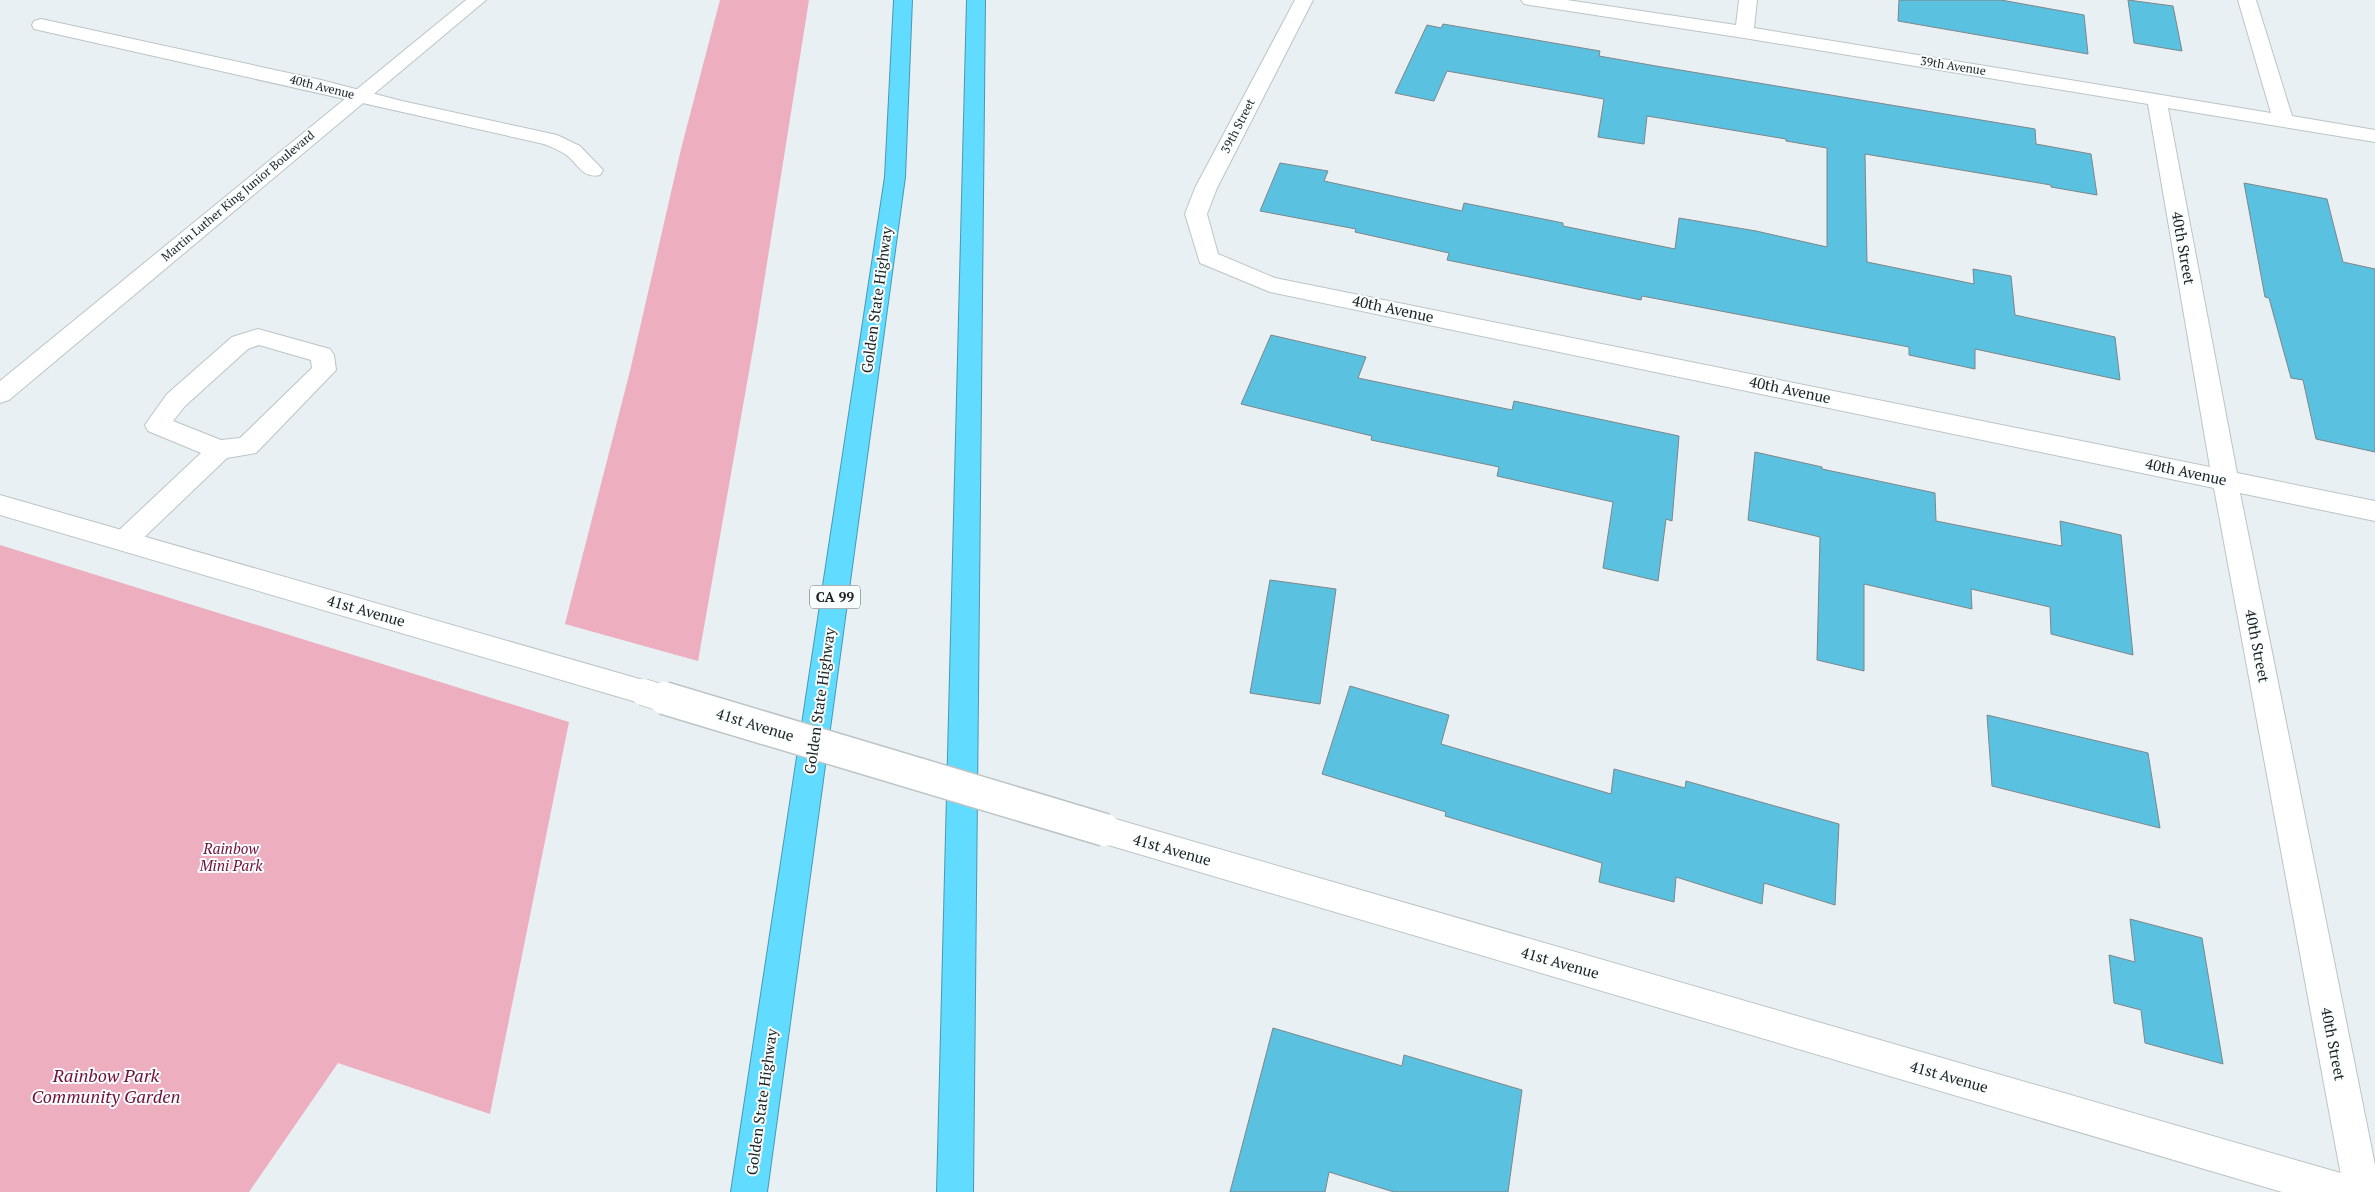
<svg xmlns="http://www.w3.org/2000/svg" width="2375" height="1192" font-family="'PT Serif',serif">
  <rect width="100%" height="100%" fill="#e8f0f3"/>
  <!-- green -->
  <path fill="#edaebf" d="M720,0H809L756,332L698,661L565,624L630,371L681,149Z
    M0,545L569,722L490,1114L338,1063L249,1192H0Z"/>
  <!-- building -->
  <path fill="#5ac1e0" stroke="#7e8688" d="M1899,0H2001L2084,15L2088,54L1898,21Z
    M2128,0L2173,6L2182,51L2134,43Z
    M1443,24L1600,51L1599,56L1656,66L2035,129L2036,144L2091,154L2097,195L2051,187V185L1865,154L1867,262L1974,284L1973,269L2011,276L2015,315L2115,337L2120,380L1975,349V369L1909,355V347L1642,296L1641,300L1447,260L1449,253L1355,232L1356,229L1260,211L1280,163L1328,171L1324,181L1462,211L1464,203L1563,223V226L1675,249L1679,218L1756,231L1827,247V148L1786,141V139L1647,116L1644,144L1598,137L1604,99L1447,71L1434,101L1395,93L1427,25L1441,28Z
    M2244,183L2327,199L2343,262L2375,269V452L2316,439L2303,380L2291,378L2269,298L2265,297Z
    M1271,335L1366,357L1358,378L1512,410L1514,401L1679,436L1672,521L1666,519L1658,581L1603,568L1613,502L1497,476L1499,467L1371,440L1372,436L1241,404Z
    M1755,452L1822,467V469L1935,493L1936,521L2062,546L2060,521L2121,535L2133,655L2051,634L2050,607L1971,589L1972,609L1864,584V671L1817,660L1820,537L1748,520Z
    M1270,580L1336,589L1320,704L1250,693Z
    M1350,686L1449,715L1441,744L1611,794L1614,769L1685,788L1686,781L1839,824L1835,905L1764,883L1762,904L1676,877L1674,902L1599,882L1602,863L1445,816L1446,812L1322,774Z
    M1987,715L2148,753L2160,828L1992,786Z
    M2130,919L2202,938L2223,1064L2145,1043L2141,1010L2114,1003L2109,955L2135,962Z
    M1273,1028L1402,1066L1404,1055L1522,1090L1508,1192H1394L1329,1172L1325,1192H1230Z"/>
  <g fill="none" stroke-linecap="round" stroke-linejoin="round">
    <defs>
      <path id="service" d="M258,329L330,349L334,355L336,370L256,453L227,458L134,547L125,550L116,547L112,540L116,533L201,453L148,431L145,425L167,394L232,337ZM259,345L311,360L312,368L240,438L221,440L173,421L185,406L248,349Z"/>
      <path id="minor" d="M1295,0H1313L1217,188L1207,214L1218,254L1275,278L2210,467L2148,104L1744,38L1530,5L1524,4L1521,0H1567L1736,25L1739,0H1757L1754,28L2271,113L2238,0H2256L2292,116L2375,130V142L2168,108L2237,473L2375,501V521L2240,493L2375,1165V1192H2344L2214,488L1270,292L1200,263L1185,214L1195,188Z
        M41,19L321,80L402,101L557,135L580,146L603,170L600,175C582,179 578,163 565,154C559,150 551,147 544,144L34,29L32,25L34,21Z"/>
      <path id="tertiary" d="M466,0H486L9,400L0,403V381Z
        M0,495L643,680L653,683L657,692L653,701L643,704L0,515Z
        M1105,816L2344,1174L2357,1179L2362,1192H2282L1105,844L1094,840L1089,830L1094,820Z"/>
      <path id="motorway" d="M894,0H912L905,177L767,1192H731L885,177Z
        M967,0H985L973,1192H937Z"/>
    </defs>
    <!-- service casing -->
    <use href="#service" stroke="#bcc4c6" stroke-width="2"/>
    <!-- minor casing -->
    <use href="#minor" stroke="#bcc4c6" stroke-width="2"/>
    <!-- tertiary casing -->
    <use href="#tertiary" stroke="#bcc4c6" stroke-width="2"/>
    <!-- motorway casing -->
    <use href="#motorway" stroke="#4999b1" stroke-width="2"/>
    <!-- service -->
    <use href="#service" fill="#fff" fill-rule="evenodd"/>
    <!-- minor -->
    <use href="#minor" fill="#fff" fill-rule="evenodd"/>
    <!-- tertiary -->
    <use href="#tertiary" fill="#fff" fill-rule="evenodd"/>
    <!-- motorway -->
    <use href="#motorway" fill="#61dbff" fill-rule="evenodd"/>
    <defs>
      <path id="tertiary-bridge-far1" d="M643,692L668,700"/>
      <path id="tertiary-bridge" d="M664,698L1105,830"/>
    </defs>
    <!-- tertiary-bridge-far1 casing -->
    <use href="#tertiary-bridge-far1" stroke="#bcc4c6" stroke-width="28" stroke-linecap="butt"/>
    <!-- tertiary-bridge casing -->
    <use href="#tertiary-bridge" stroke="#bcc4c6" stroke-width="35" stroke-linecap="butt"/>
    <!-- tertiary-bridge-far1 -->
    <use href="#tertiary-bridge-far1" stroke="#fff" stroke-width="26"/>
    <!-- tertiary-bridge -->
    <use href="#tertiary-bridge" stroke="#fff" stroke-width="32"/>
  </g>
  <g text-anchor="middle" stroke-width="4" stroke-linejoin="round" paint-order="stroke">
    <!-- far-street labels -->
    <g font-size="12" fill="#1c1f20" stroke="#f8fdfe">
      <text transform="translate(1953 66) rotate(9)" y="4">39th Avenue</text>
      <text transform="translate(322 87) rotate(14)" y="4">40th Avenue</text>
      <text transform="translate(1238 126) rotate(-63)" y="4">39th Street</text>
      <text transform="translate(238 196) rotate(-40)" y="4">Martin Luther King Junior Boulevard</text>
    </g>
    <!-- shield labels -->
    <rect fill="#f8fdfe" stroke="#5e6263" stroke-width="1" x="810" y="585.5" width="50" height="23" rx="4"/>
    <g font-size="14" font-weight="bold" fill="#1c1f20">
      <text x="835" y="602">CA 99</text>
    </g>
    <!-- street labels -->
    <g font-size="15" fill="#1c1f20" stroke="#f8fdfe">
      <text transform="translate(2183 248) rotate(80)" y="5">40th Street</text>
      <text transform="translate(877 300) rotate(-82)" y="5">Golden State Highway</text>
      <text transform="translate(1393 309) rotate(12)" y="5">40th Avenue</text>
      <text transform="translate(1790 390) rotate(12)" y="5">40th Avenue</text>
      <text transform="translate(2186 472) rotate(12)" y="5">40th Avenue</text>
      <text transform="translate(366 611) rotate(16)" y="5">41st Avenue</text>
      <text transform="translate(2257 646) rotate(79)" y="5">40th Street</text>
      <text transform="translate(820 701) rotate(-82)" y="5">Golden State Highway</text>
      <text transform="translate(755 725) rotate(17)" y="5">41st Avenue</text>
      <text transform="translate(1172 850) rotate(16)" y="5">41st Avenue</text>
      <text transform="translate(1560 963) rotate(16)" y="5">41st Avenue</text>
      <text transform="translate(2333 1044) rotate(79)" y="5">40th Street</text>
      <text transform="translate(1949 1077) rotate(16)" y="5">41st Avenue</text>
      <text transform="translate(762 1102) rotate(-82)" y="5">Golden State Highway</text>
    </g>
    <!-- park labels -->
    <g font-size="15" font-style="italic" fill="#710e39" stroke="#f8fdfe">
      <text x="231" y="854">Rainbow<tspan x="231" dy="17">Mini Park</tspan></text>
    </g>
    <!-- near-park labels -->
    <g font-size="18" font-style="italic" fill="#710e39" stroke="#f8fdfe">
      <text x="106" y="1082">Rainbow Park<tspan x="106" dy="21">Community Garden</tspan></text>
    </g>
  </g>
</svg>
